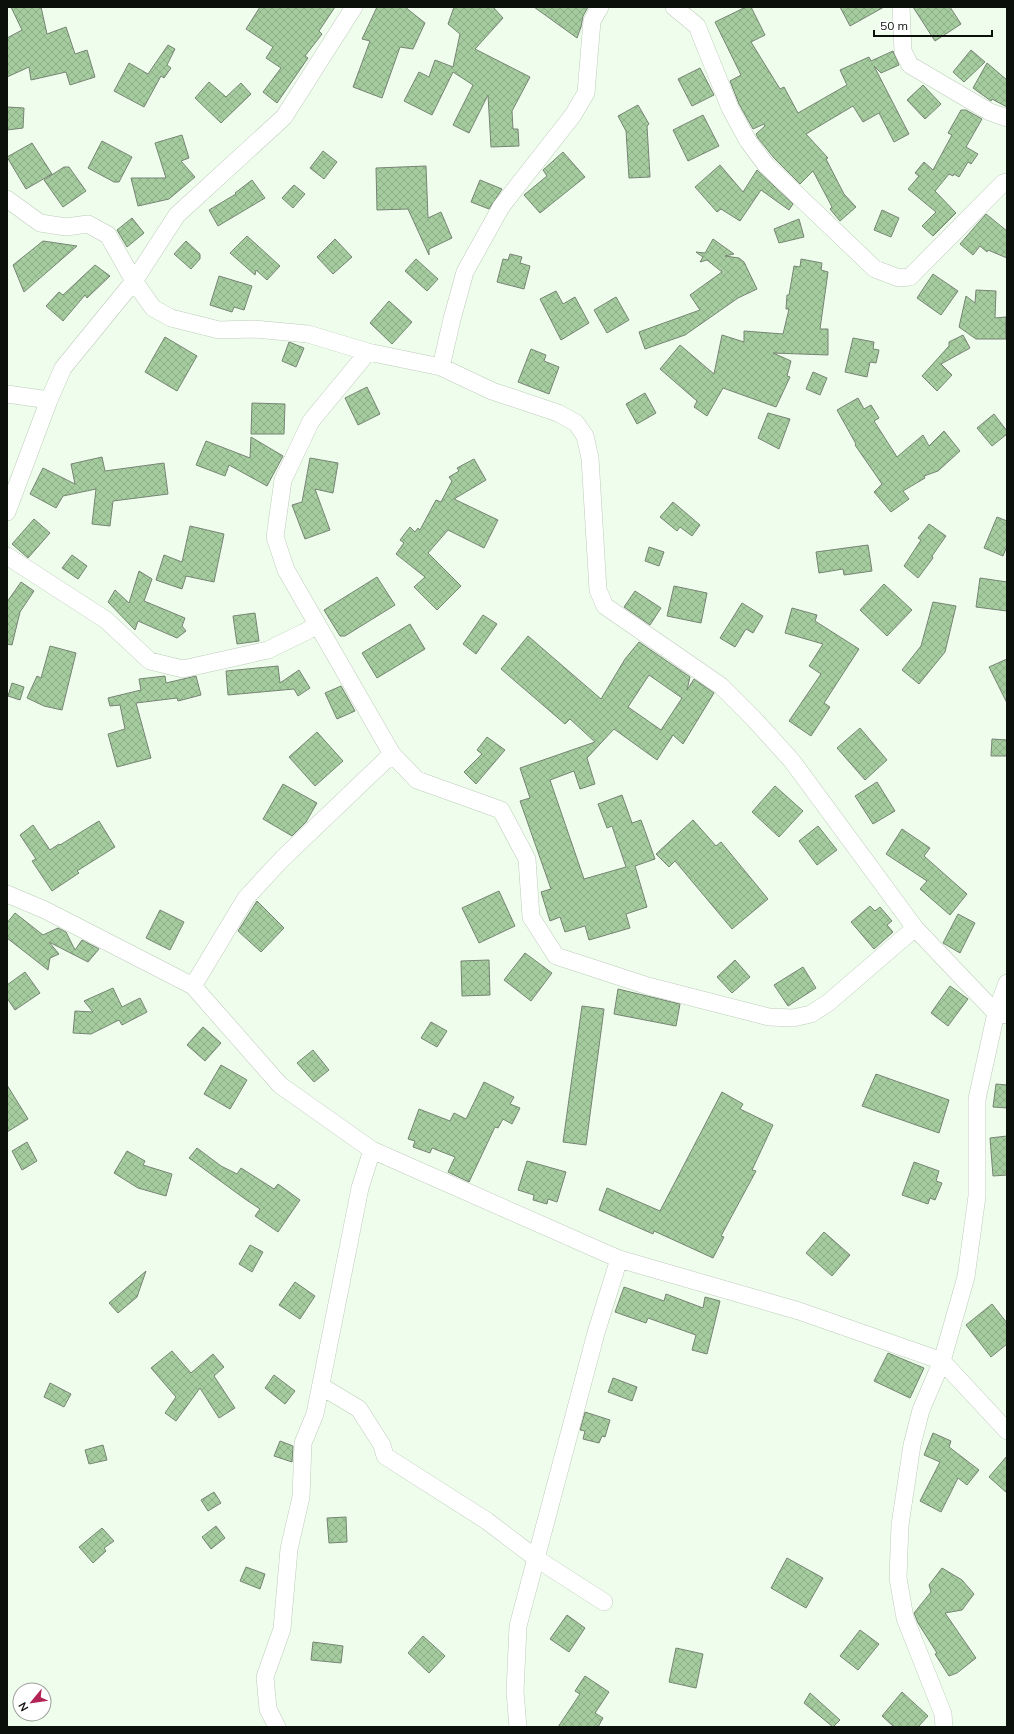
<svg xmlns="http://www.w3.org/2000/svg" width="1014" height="1734" font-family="Mulish,sans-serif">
  <defs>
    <pattern id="building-cross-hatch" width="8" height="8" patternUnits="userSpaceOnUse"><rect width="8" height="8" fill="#a5cc9e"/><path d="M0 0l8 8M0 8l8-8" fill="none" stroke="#8dae87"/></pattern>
  </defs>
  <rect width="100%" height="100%" fill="#eefdec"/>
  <!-- building -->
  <path fill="url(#building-cross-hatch)" stroke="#778474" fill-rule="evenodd" d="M11,7H41L47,34L66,27L75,54L87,50L95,77L70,85L66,72L31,80L29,67L7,77V38L22,30Z
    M260,7H335L319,31L322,34L305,56L308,58L277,103L263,92L281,68L266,58L273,47L246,29Z
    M377,7H405L425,23L413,49L400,47L382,98L353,87L370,41L362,39Z
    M454,7H493L503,18L475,49L530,77L512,111L513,129H518L519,146L491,147L488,95L469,133L453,125L473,85L453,72L432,115L404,101L419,72L429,77L435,60L453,67L460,34L448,24Z
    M534,7H588L583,16L581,27L577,38Z
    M746,7H751L765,35L751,42L780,89L784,87L798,113L847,85L840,70L869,57L871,61L893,51L899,65L881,73L874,66L909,134L894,142L879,113L863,122L853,106L806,134L828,158L826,159L844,194L856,207L840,221L830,209L832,207L813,171L800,184L774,158L758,138L756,134L765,126L764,124L753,129L739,104L730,81L741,75L715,22Z
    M840,7H884L850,26Z
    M913,7H950L961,24L935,41Z
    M168,45L175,49L167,65L171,68L164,78L161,76L144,107L114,91L129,63L148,74Z
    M971,50L985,62L964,82L953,72Z
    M987,63L1007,80V107L992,99L991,101L973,88Z
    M700,68L714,95L692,106L678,79Z
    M209,82L226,97L241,83L251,94L221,123L195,98Z
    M923,85L941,104L925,119L907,100Z
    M638,105L649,124L647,126L650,177L629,178L626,131L618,116Z
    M7,107L24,108L23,128L7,130Z
    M961,110H966L982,119L966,147L978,154L971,164L968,162L959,177L954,174L953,176L949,174L935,191L956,213L933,236L922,226L936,212L908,189L919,176L915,173L924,162L933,170L952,135L948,133Z
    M703,115L719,146L688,161L673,130Z
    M182,135L189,158L181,161L195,177L169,199L138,206L131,178H166L155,143Z
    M102,141L132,157L119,182H114L88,168Z
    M32,143L52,174L26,189L7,157Z
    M323,151L337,162L324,179L310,168Z
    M563,152L585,177L540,213L524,195L547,176L543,170Z
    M720,165L743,192L757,170L793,204L789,210L761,190L740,221L721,209L717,212L695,187Z
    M426,166L428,218L441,212L452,238L429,249V255L408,209L377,210L376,168Z
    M64,167H69L86,191L63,207L44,180Z
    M252,180L265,198L218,226L209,210L236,194L235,193Z
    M480,180L502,189L489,209L471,202Z
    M294,185L305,194L293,208L282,198Z
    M882,210L899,218L891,237L874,230Z
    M986,214L1007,231V258L988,250L987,252L980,246L973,255L960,244Z
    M132,218L144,233L127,247L117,230Z
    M799,219L804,237L779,243L774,229Z
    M247,236L280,266L267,280L256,270L255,275L230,253Z
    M335,239L352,257L333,274L317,257Z
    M713,239L734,254L725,256L739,258L744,262L757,289L738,298L685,335L645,349L639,332L700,310L690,295L722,272L707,260L700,262L703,257L696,252L705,253Z
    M43,241L77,246L24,292L13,265Z
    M186,241L200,254V259L191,269L174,254Z
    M510,254L522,257L520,263L530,266L524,289L497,282L503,259L508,260Z
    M416,259L438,279L427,291L405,271Z
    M801,259L822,263L821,270L828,272L820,329H828V355L773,353L791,361L787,376L790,377L776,407L723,388L707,416L694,407L697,401L660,369L680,345L714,374L722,335L744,342V331L783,334L789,309H786L787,295H789L794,266L800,267Z
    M95,265L110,276L87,298L85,295L63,321L46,306L59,292L63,295Z
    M933,274L958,291L941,315L917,298Z
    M219,276L252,286L244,310L234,307L232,312L210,305Z
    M976,290L996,291L995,318L1006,317V339H976L959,327L966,296L975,303Z
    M556,291L563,304L575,297L589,323L561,340L540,299Z
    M616,297L629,320L607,333L594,310Z
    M389,301L412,322L392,344L370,323Z
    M963,335L970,348L941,364L952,375L937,391L922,376L949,346V342Z
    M165,337L197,356L177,391L145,372Z
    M853,338L874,342L873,349L879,350L876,363L870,362L867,377L845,372Z
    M289,342L304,348L296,367L282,361Z
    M531,349L546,355L544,361L559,367L549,394L518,382Z
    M813,372L827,378L820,395L806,389Z
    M367,387L380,414L358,425L345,398Z
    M645,393L656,413L637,424L626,404Z
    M858,398L864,409L871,405L879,418L874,421L897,457L923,435L929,446L944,431L960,451L938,471L924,476L925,478L903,491L909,499L891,512L874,492L882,484L855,445L856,444L837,410Z
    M252,403L285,404L284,434H251Z
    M768,413L790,419L779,449L758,438Z
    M994,414L1007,431V434L992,446L977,428Z
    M251,437L283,456L267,486L229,465L225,476L196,465L206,441L250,458Z
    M102,457L105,471L164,463L168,494L113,501L110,526L92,524L96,489L63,496L56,508L30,494L43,468L75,484L71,464Z
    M310,458L338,463L333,493L315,489L330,530L305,539L292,505L302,502Z
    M474,459L486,480L454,499L498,520L484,548L448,530L428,553L461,586L437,610L414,587L425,577L396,554L404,543L400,540L410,527L415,532L418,528L420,530L436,500L441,502L452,481L449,477L459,471L457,468Z
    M673,502L700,525L692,536L680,527L677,531L660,517Z
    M997,517L1007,521V546L1003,556L984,548Z
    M34,519L50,533L28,558L12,544Z
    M929,524L946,536L932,556L933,558L918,578L904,566L921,540L918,538Z
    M190,526L224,534L214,582L186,576L182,589L156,580L164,555L182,562Z
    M868,545L872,571L844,575L843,569L819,573L816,552Z
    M649,547L664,552L659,566L645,561Z
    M72,555L87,566L78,579L62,568Z
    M139,571L152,579L144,601L185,618L182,626L186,631L177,638L138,621L135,630L108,602L115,590L129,603Z
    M377,577L395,605L345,636H340L324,610Z
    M980,578L1007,582V611L976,607Z
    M21,582L34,591L20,612L12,645L7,644V602Z
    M884,584L912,610L887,636L860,610Z
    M674,586L707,593L701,623L667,616Z
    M635,591L661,608L650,625L624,607Z
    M933,602L956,606L945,652L919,684L902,670L921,646Z
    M742,603L763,616L753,633L746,629L735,647L720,638Z
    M792,608L817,615L815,621L859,649L824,703L830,707L811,736L789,721L821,674L809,666L823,644L785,633Z
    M255,613L259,641L237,644L233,616Z
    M483,615L497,624L476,654L463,644Z
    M410,624L425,649L377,678L362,653Z
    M528,636L601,699L625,659L639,642L690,677L687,690L694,679L714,693L683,744L673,735L657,760L614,729L587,758L595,784L580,789L574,771L550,780L584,879L626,867L612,826L607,828L598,804L622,795L632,823L641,820L655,859L635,866L647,907L626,914L630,928L589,940L585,926L565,932L560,917L550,921L541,892L551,889L520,801L530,798L520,768L595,742L570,719L565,724L501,669ZM649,675L682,698L661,730L628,707Z
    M50,646L76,653L62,710L44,706L27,698L37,676L41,678Z
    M1007,659V703L989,667Z
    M278,666L280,683L299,670L310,688L298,696L294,689L228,695L226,671Z
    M165,676L166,683L196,676L201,695L178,701L177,698L136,703L151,758L117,767L108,734L125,729L120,705L110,706L108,698L141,690L139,679Z
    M12,683L24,687L20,700L8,696Z
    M341,686L355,711L337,719L325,693Z
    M860,728L887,760L865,780L837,748Z
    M317,732L343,761L315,786L289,757Z
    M487,737L505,750L476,784L464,772L482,754L477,750Z
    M992,739L1007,740V756H991Z
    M877,782L895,811L873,824L855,796Z
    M283,784L317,803L306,822L292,836L263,819Z
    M775,786L803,811L779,837L752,812Z
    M693,820L716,846L721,842L768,899L732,929L675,861L669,867L656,854Z
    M99,821L115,847L77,871L79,873L52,891L32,861L36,859L20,835L33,825L50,850L59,844L60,845Z
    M818,826L837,850L817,865L799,841Z
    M902,829L930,848L924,856L967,894L950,915L920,889L927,881L886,854Z
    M499,891L515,926L479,943L462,908Z
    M257,901L284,928L261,952L238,931Z
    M870,906L875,911L880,907L892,921L887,925L893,932L874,949L851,922Z
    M160,910L184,922L170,950L146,938Z
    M15,913L43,935L58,928L66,932L75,950L82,940L99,949L88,962L49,942L59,954L50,958L48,970L7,938V923Z
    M958,914L975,923L960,953L943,943Z
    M525,953L552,973L531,1001L504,980Z
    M489,960L490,995L462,996L461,961Z
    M735,960L750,977L732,993L717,977Z
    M803,967L816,988L788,1006L774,985Z
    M25,972L40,993L15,1010L7,998V985Z
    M950,986L968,999L948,1026L931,1013Z
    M113,988L122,1007L140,998L147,1012L122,1025L119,1020L91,1034L73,1033L75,1011L93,1012L84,1001Z
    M618,989L680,1004L676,1026L614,1014Z
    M582,1006L604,1009L586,1145L563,1142Z
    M431,1022L447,1031L437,1047L421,1038Z
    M203,1027L221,1043L205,1061L187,1045Z
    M313,1050L329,1070L314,1082L297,1063Z
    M221,1065L247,1080L230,1109L204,1094Z
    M876,1074L949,1100L939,1133L862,1106Z
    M484,1082L514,1097L510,1104L520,1108L512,1124L503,1119L498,1128L495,1127L469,1182L448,1172L455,1157L432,1148L430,1153L413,1147L415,1141L408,1139L419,1109L450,1121L454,1113L466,1119Z
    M996,1084L1007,1085V1108L993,1107Z
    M7,1085L28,1119L7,1132Z
    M722,1092L743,1104L740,1109L773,1125L752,1170L756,1171L721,1236L724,1237L713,1258L654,1231L653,1234L599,1210L607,1188L660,1211Z
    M1007,1136V1175L993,1176L990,1138Z
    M27,1142L37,1161L22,1170L12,1151Z
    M197,1148L221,1166L237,1174L241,1168L274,1189L278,1184L300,1200L278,1232L255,1216L260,1209L245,1199L189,1158Z
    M127,1151L145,1161L143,1165L172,1174L166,1196L138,1188L114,1173Z
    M527,1161L566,1172L557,1202L548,1199L547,1204L533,1200L534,1195L518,1190Z
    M914,1162L939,1171L936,1181L942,1183L935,1200L930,1198L928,1204L902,1195Z
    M824,1232L850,1255L832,1276L806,1253Z
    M250,1245L263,1252L252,1272L239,1264Z
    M146,1271L137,1297L118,1313L109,1303Z
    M295,1282L315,1296L300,1319L279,1305Z
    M624,1287L664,1301L666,1294L703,1308L705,1297L720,1301L707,1354L692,1350L696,1335L648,1318L646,1323L615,1312Z
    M992,1304L1007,1323V1344L991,1357L966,1325Z
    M172,1351L191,1373L213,1354L224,1367L214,1376L235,1408L219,1418L200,1388L176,1421L165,1413L176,1397L151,1368Z
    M888,1353L924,1368L910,1398L874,1381Z
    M274,1375L295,1391L285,1404L265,1388Z
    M613,1378L637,1387L632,1401L608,1392Z
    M50,1383L71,1394L64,1407L44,1397Z
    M585,1412L610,1420L605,1437L602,1436L599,1443L583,1439L585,1431L580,1430Z
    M933,1433L951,1441L949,1447L979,1470L967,1485L958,1478L941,1512L920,1501L940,1462L924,1455Z
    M280,1441L293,1446L292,1462L274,1456Z
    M103,1445L107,1460L89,1464L85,1450Z
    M1007,1456V1493L989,1477Z
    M214,1492L221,1503L208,1511L201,1500Z
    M346,1517L347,1542L329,1543L327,1518Z
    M216,1526L225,1538L211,1549L202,1537Z
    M102,1528L114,1541L104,1548L106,1551L93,1563L79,1547Z
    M787,1558L823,1578L806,1608L771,1588Z
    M246,1567L265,1574L260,1589L240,1581Z
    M942,1568L962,1580L974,1594L962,1610L945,1613L976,1658L957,1673L949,1676L935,1654L937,1653L918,1623L914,1613L931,1592L929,1585Z
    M567,1615L585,1628L569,1652L550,1639Z
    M860,1630L879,1644L858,1670L840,1656Z
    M423,1636L445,1656L429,1673L408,1653Z
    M313,1642L343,1646L341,1663L311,1660Z
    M676,1648L703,1654L696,1688L669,1682Z
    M585,1676L609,1692L595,1713L603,1718L598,1727H558L580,1694L575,1691Z
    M902,1692L928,1716L918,1727H894L882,1716Z
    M810,1693L840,1720L833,1727L804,1703Z"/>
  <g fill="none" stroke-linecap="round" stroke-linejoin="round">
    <defs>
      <path id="minor" d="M674,7L697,26L730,108L748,141L766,165L875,269L899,278L910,277L1003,183L1007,182
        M901,7L903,51L910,65L990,112L1007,118
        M7,199L40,223L66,227L88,224L108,235L134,281L153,308L171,318L219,330L254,329L308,334L368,352L441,367L492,391L558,413L576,423L585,436L590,458L598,590L605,606L721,686L753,718L792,761L915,928L996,1013L1007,1015
        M368,352L311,421L283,480L275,537L286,570L392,754L417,780L501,810L527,859L531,917L556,956L648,986L769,1017L793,1018L811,1014L828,1003L915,928
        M441,367L452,319L465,272L501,207L573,115L586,93L592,21L600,7
        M7,394L49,400
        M7,512L49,400L63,368L134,281L177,215L284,117L354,7
        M7,556L106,620L150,661L183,669L268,650L317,626
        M7,894L45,910L193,986L280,1085L372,1150L619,1259L799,1311L942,1361L1007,1431
        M193,986L246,898L283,858L392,754
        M321,1386L359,1409L382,1445L385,1456L487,1521L537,1559L604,1602
        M277,1727L268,1709L265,1677L282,1629L289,1549L301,1497L303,1443L315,1414L360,1188L372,1150
        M518,1727L515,1692L518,1626L596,1333L619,1259
        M944,1727L943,1714L905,1618L898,1578L900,1525L912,1445L921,1410L942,1361L966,1277L977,1196V1099L996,1013L1007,983"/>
    </defs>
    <!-- minor casing -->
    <use href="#minor" stroke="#beccbb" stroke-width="18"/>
    <!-- minor -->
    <use href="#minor" stroke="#fff" stroke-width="17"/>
  </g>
  <!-- border -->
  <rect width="1014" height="1734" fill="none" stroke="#0c100b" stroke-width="16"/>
  <!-- north arrow -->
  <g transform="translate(32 1702) rotate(241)"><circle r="19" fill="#ffffff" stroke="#9e9f9d"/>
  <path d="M0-3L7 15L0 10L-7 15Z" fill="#b22255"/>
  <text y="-6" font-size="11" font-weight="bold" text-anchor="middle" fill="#0c100b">N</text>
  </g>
  <!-- scale -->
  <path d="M874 30v6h118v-6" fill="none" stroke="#0c100b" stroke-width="2"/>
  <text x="880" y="30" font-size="12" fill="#0c100b" stroke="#ffffff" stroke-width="3" paint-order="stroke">50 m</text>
</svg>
